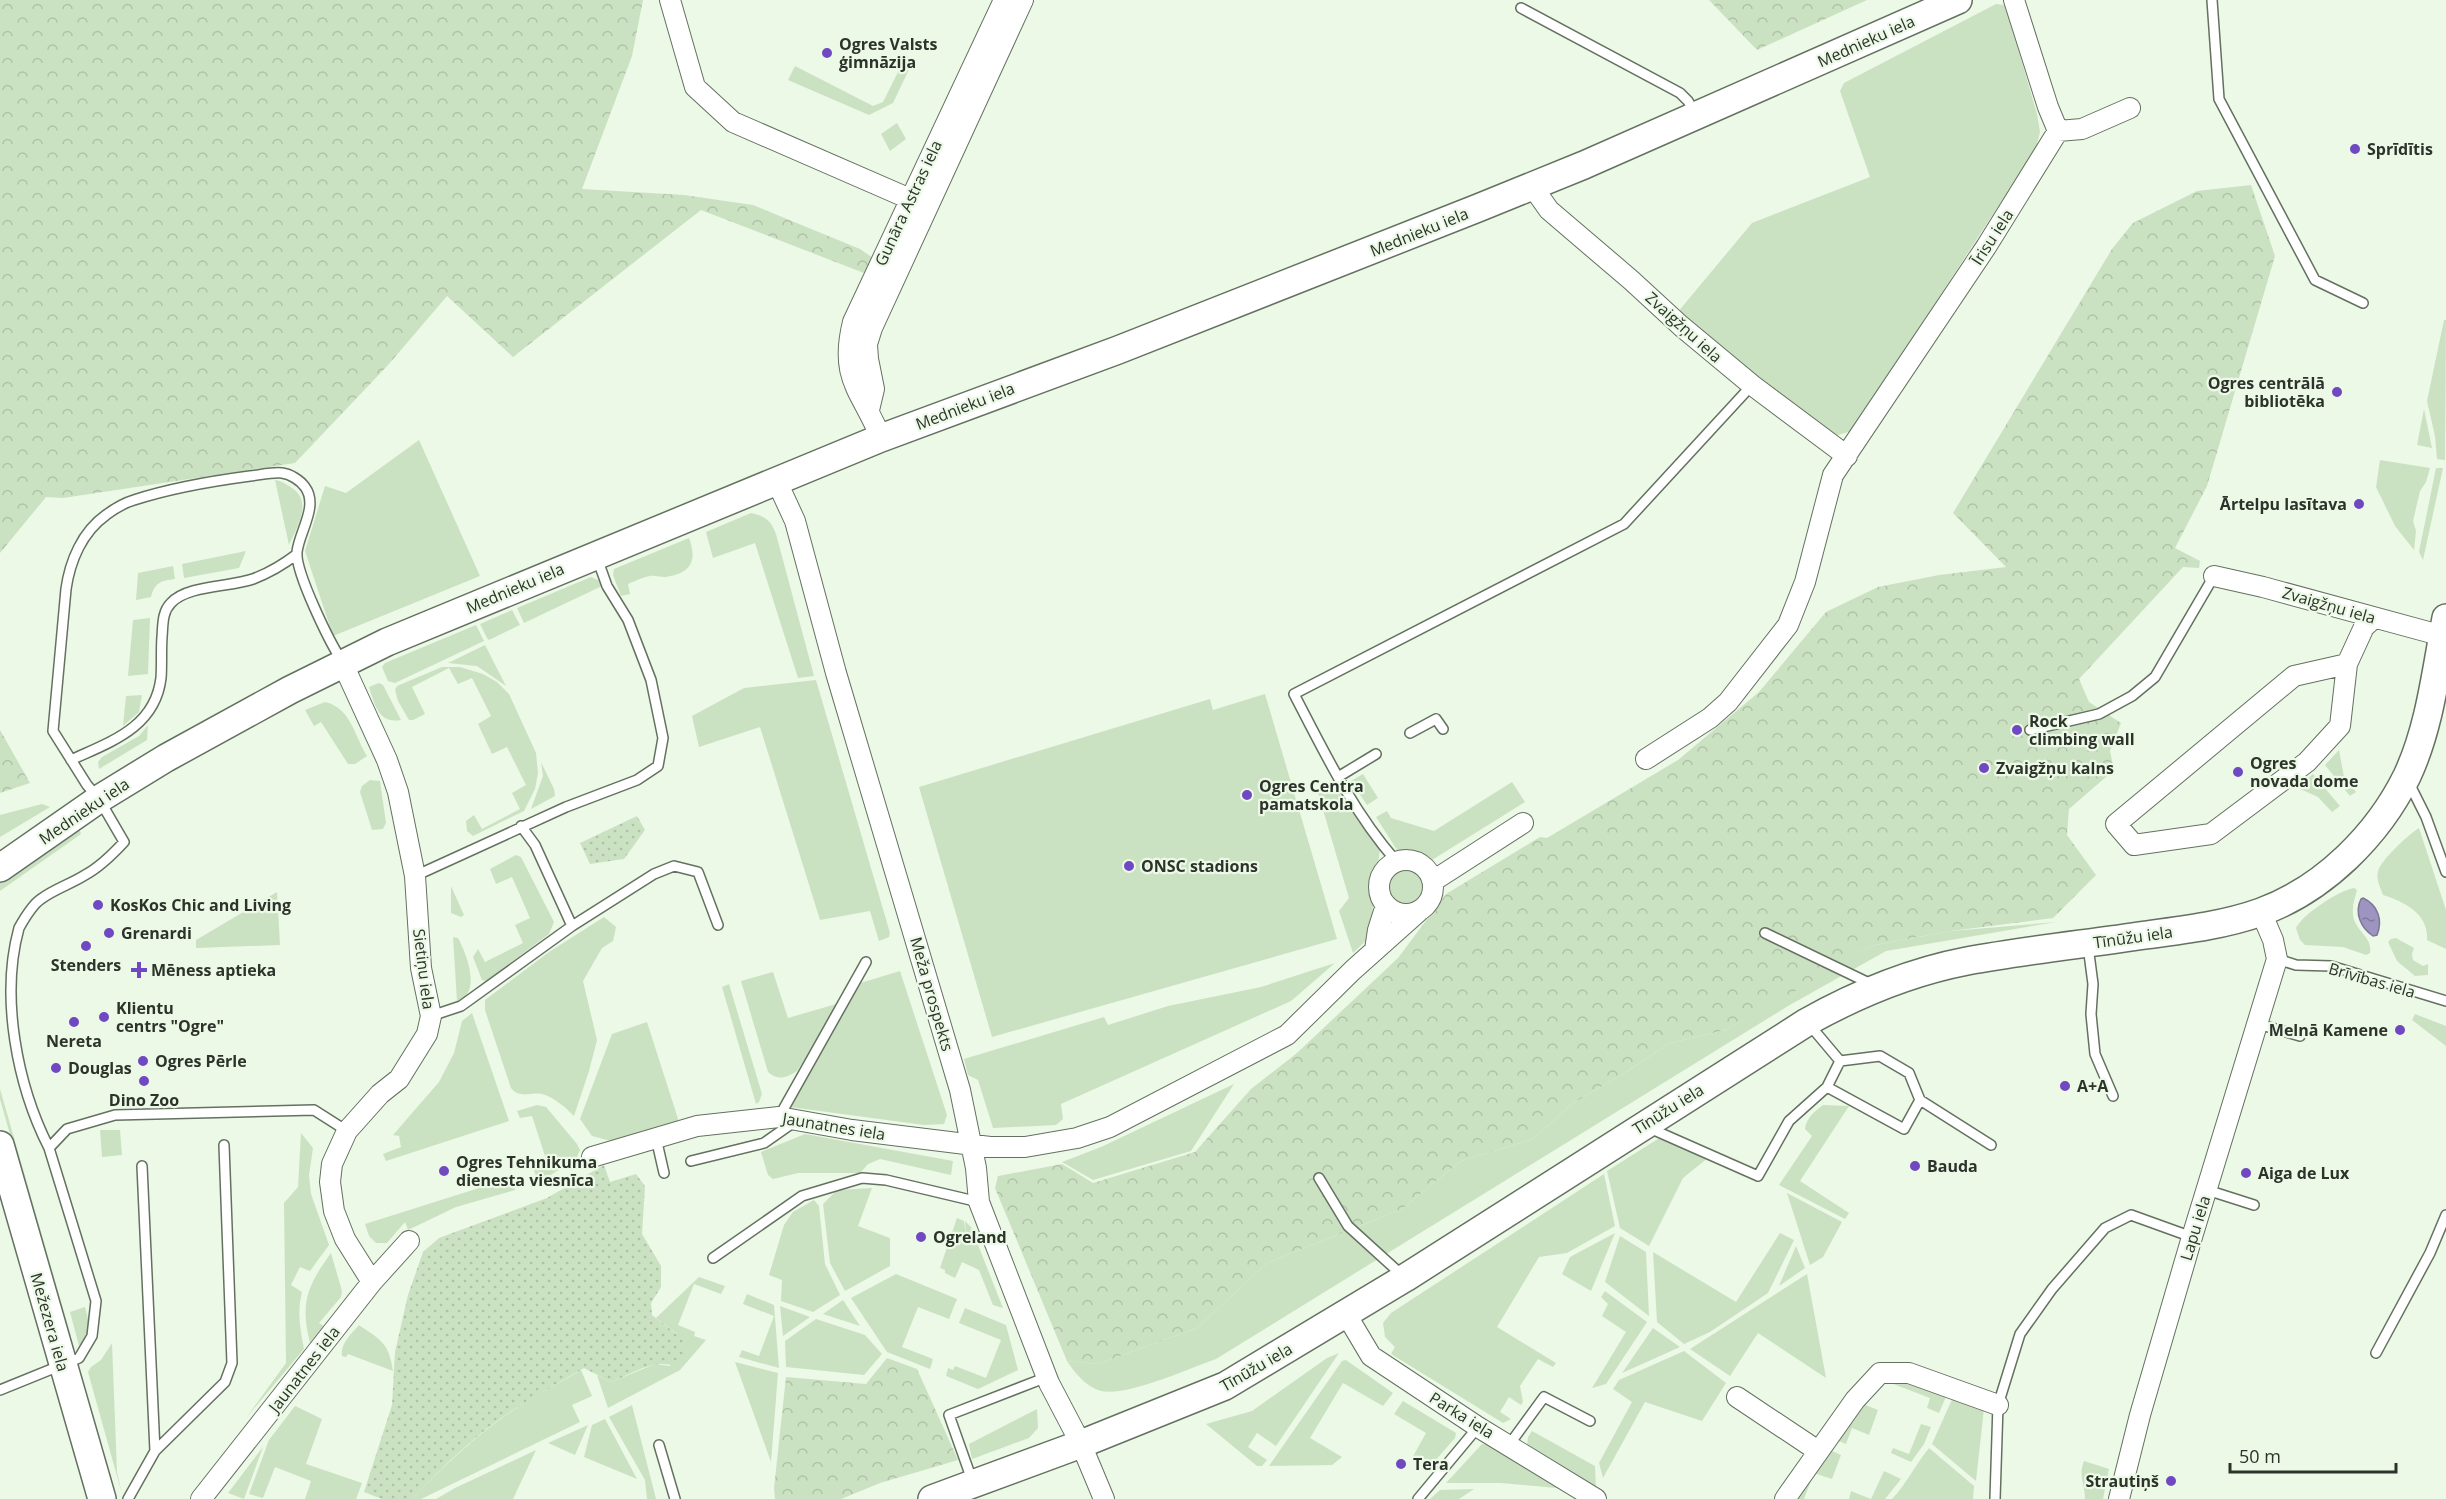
<svg xmlns="http://www.w3.org/2000/svg" width="2446" height="1499" font-family="'Open Sans',sans-serif">
  <defs>
    <pattern id="forest-crowns" width="20" height="18" patternUnits="userSpaceOnUse" patternTransform="scale(1.5)"><rect width="20" height="18" fill="#cbe2c2"/><path d="M2 6a3 3 0 1 1 6 0M12 15a3 3 0 1 1 6 0" fill="none" stroke="#afc2a7"/></pattern>
    <pattern id="park-dots" width="8" height="8" patternUnits="userSpaceOnUse" patternTransform="scale(1.5)"><rect width="8" height="8" fill="#cbe2c2"/><path d="M2 2h.1M6 6h.1" fill="none" stroke="#afc2a7" stroke-width="1.8" stroke-linecap="round"/></pattern>
    <pattern id="water-ripples" width="26" height="14" patternUnits="userSpaceOnUse" patternTransform="scale(1.5)"><rect width="26" height="14" fill="#9e94c2"/><path d="M2 4q2-2 4 0t4 0M15 11q2-2 4 0t4 0" fill="none" stroke="#81799e"/></pattern>
  </defs>
  <rect width="100%" height="100%" fill="#ebf9e6"/>
  <!-- grass -->
  <path fill="#cbe2c2" d="M1996,4L2004,5L2008,14L2037,114L2040,132L2036,148L1852,431L1834,436L1755,381L1677,313L1752,223L1870,177L1840,91L1844,83Z
    M906,56L913,61L893,103L869,115L788,80L795,66L873,106L883,102Z
    M897,123L906,139L890,151L881,134Z
    M2444,320H2446L2445,460L2437,459L2435,436L2427,401Z
    M2424,409L2432,448L2417,445Z
    M419,440L480,576L333,636L305,551L325,486L346,493Z
    M2380,460L2430,468L2426,482L2420,491L2413,521L2416,531L2414,550L2395,526L2376,487Z
    M2436,468H2443L2423,560L2419,552Z
    M275,480C282,481 286,484 292,488C313,502 297,527 289,545Z
    M751,513C765,516 771,520 776,534L814,676L798,678L755,543L713,558L706,532Z
    M689,538C698,562 690,574 665,577C660,577 655,575 650,576C643,577 635,581 628,584L630,594L621,596L613,575L614,569Z
    M246,551L239,568L184,578L182,564Z
    M173,566L175,579C161,581 155,582 151,597L136,600L138,573Z
    M591,577L600,581L602,586L524,623L517,608Z
    M512,610L520,625L489,640L487,638L480,624Z
    M150,618L148,674L128,676L133,620Z
    M476,625L484,641L395,683L388,681L382,667L385,663Z
    M485,645L506,686L477,666L448,663Z
    M442,667H460L483,674L497,682L509,694L536,753L538,773L535,789L524,811L473,836L467,831L466,821L474,815L482,829L520,809L512,793L526,785L507,747L492,754L478,724L491,716L472,678L458,684L449,668L412,687L425,714L413,720H409L398,701L395,690L397,686Z
    M816,680L890,933L889,937L879,941L870,911L820,920L760,727L699,747L692,716L744,688Z
    M379,683L383,685L401,720C379,724 375,706 369,687Z
    M1265,694L1337,939L992,1037L919,787L1210,699L1213,710Z
    M142,695L139,712L123,726L126,696Z
    M325,702C351,708 354,735 367,756L355,764H348L321,722L314,726L305,710Z
    M148,725L147,740L99,769L98,762L102,757L139,736Z
    M2339,750L2344,777L2356,792L2350,796L2325,765Z
    M541,762L554,789L555,796L531,809L543,776Z
    M1363,774L1378,798L1367,805L1351,781Z
    M2313,774L2340,806L2332,812L2318,797L2296,787Z
    M370,780L380,781L386,823L383,829L372,830L360,792L362,786Z
    M1512,782L1525,802L1432,860L1397,850L1376,817L1387,811L1391,818L1434,831Z
    M1337,786L1380,849L1369,938L1353,953L1339,911L1349,898L1318,793Z
    M42,804L50,807L0,837V815Z
    M79,828L81,834L0,891V883Z
    M2419,828L2446,910V949L2427,940C2429,914 2405,902 2383,895C2380,887 2376,880 2378,871C2381,860 2409,834 2419,828Z
    M516,855L521,857L554,922L549,934L486,981L482,980L473,957L478,949L485,962L523,943L515,925L530,918L512,877L496,884L490,869Z
    M1389 886a19 19 0 1 1 38 0a19 19 0 1 1-38 0Z
    M451,886L464,915L461,917L451,913Z
    M2354,888L2357,890C2355,898 2352,905 2353,914C2354,931 2373,936 2370,953L2366,955L2343,947L2305,945L2300,940L2296,928C2303,914 2338,891 2354,888Z
    M277,892L280,945L196,948V940Z
    M604,917L616,927L613,941L602,948L583,981L597,1040L589,1071L574,1116C566,1108 554,1097 542,1094C530,1092 520,1099 511,1088L485,1010V1000L549,952Z
    M2056,922L1886,951L1788,1006L1216,1359C1190,1368 1127,1397 1101,1391C1086,1387 1075,1373 1067,1361L1098,1364L1197,1328L1267,1263L1402,1209L1461,1161L1533,1139L1572,1104L1626,1072L1670,1043L1726,1030L1870,946L1951,931Z
    M453,937L458,938C467,955 482,993 457,1001Z
    M2396,938L2414,948L2412,954L2413,960L2423,966L2428,964V975L2415,976L2397,961L2388,942L2391,939Z
    M1335,963L1291,1001L1061,1104L1063,1119L1056,1125L993,1128L978,1080L968,1075L964,1059L1104,1017L1108,1025L1168,1006L1261,987Z
    M900,971L947,1115L944,1124L924,1125L790,1107L857,984Z
    M773,972L788,1018L843,1002L797,1071C786,1078 778,1081 768,1072L741,981Z
    M729,984L762,1094L759,1102L756,1104L722,987Z
    M472,1013L509,1121L386,1161L383,1154L401,1147L399,1136L393,1135L439,1082L454,1053L462,1021Z
    M2415,1014L2446,1026V1046L2412,1020Z
    M647,1022L680,1125L611,1141L592,1136L580,1119L612,1034Z
    M1234,1084L1191,1151L1093,1180L1062,1162L1101,1147Z
    M0,1089L71,1336L67,1337L0,1099Z
    M537,1105L546,1107L577,1144L580,1150L576,1159L538,1183L534,1170L548,1165L532,1116L520,1118L517,1111Z
    M1823,1105L1849,1106L1800,1181L1849,1213L1845,1219L1779,1185L1812,1136L1805,1129C1806,1118 1815,1111 1823,1105Z
    M100,1130H120L122,1155L102,1157Z
    M301,1133L313,1148L309,1175L311,1194L329,1245L310,1271L300,1267L291,1285L302,1292C297,1312 300,1329 304,1349L246,1418L286,1363L284,1203L298,1187Z
    M805,1134L953,1161L951,1175L880,1159L868,1164L860,1173H798L773,1179L768,1175L761,1152Z
    M1661,1137L1709,1157L1683,1178L1649,1246L1620,1228L1607,1171Z
    M1604,1174L1615,1226L1567,1253L1539,1257L1497,1327L1556,1363L1553,1367L1538,1359L1520,1386L1523,1402L1521,1405L1509,1397L1500,1412L1511,1419L1503,1423L1391,1354L1395,1347L1385,1337L1383,1323L1391,1313Z
    M511,1178L515,1190L456,1207L408,1230L405,1222L387,1243H376L369,1236L365,1224Z
    M872,1188L858,1226L890,1238V1266L845,1291L830,1263L823,1204L837,1190Z
    M1787,1193L1842,1222L1823,1257L1810,1265Z
    M814,1200L819,1206L825,1264L840,1295L813,1312L781,1301L782,1280L769,1275L784,1225L793,1212Z
    M957,1218L964,1221L966,1236L965,1221L971,1227L1003,1308L993,1305L979,1270L962,1262L955,1278L945,1273V1270L940,1268Z
    M1615,1233L1591,1291L1562,1274L1570,1257Z
    M1780,1233L1794,1240L1768,1293L1710,1332L1684,1344L1657,1322L1653,1252L1736,1302Z
    M1620,1236L1646,1252L1649,1316L1605,1282Z
    M1796,1246L1805,1268L1779,1286Z
    M331,1253L342,1291L341,1297L319,1323L324,1326L310,1343C300,1303 307,1286 331,1253Z
    M896,1274L957,1299L949,1319L918,1307L902,1347L933,1359L930,1369L887,1352L851,1298Z
    M1807,1274L1826,1378L1758,1333L1730,1376L1690,1349Z
    M699,1277L725,1286L721,1294L694,1284L678,1325L695,1332L694,1336L706,1340L680,1370L608,1408L597,1375L611,1382L655,1364L670,1366L677,1334L656,1318Z
    M1605,1291L1647,1322L1606,1384L1592,1388L1626,1332L1602,1316L1608,1304L1601,1297Z
    M747,1294L774,1305L779,1368L739,1357L742,1350L759,1356L774,1316L743,1304Z
    M843,1300L860,1326L823,1314Z
    M780,1306L810,1317L783,1336Z
    M85,1307C89,1323 95,1336 79,1346L70,1312Z
    M965,1308L1006,1325L1018,1370L978,1389L946,1376L948,1368L953,1370L955,1366L986,1378L1001,1340L959,1323Z
    M816,1319L865,1335L882,1354L864,1375L786,1367L785,1341Z
    M359,1325C381,1340 389,1343 393,1371L348,1354L346,1357L342,1356C340,1344 351,1334 359,1325Z
    M1653,1328L1680,1347L1622,1373Z
    M112,1343L117,1472L122,1494L88,1372L91,1367L101,1360Z
    M1684,1351L1726,1383L1702,1421L1645,1402L1603,1478L1599,1463L1632,1402L1613,1389L1619,1380Z
    M1339,1353L1276,1446L1257,1433L1248,1447L1267,1460L1262,1466H1257L1206,1424L1252,1411L1327,1358Z
    M1346,1360L1393,1393L1383,1406L1343,1383L1310,1438L1342,1457L1332,1465L1269,1466L1342,1361Z
    M735,1362L778,1373L771,1462Z
    M581,1370L592,1396L572,1405L580,1422L421,1499H412C446,1464 479,1432 521,1405C540,1392 562,1382 581,1370Z
    M1904,1376L1948,1392L1939,1413L1927,1408L1930,1398L1888,1382Z
    M1954,1395L1984,1408L1976,1481L1932,1444Z
    M1403,1401L1456,1433L1455,1438L1427,1470L1411,1460L1426,1433L1394,1414Z
    M1863,1404L1878,1410L1869,1435L1852,1428L1846,1444L1836,1440Z
    M632,1405L656,1499H647L645,1480L609,1417Z
    M295,1406L322,1419L306,1464L362,1483L356,1499H305L311,1481L275,1467L263,1498L249,1494L269,1440Z
    M1037,1409L1038,1428L1029,1438L972,1459L969,1444Z
    M605,1419L637,1479L584,1457L592,1425Z
    M1921,1424L1931,1427L1924,1444L1911,1462L1891,1453L1893,1448L1909,1454Z
    M588,1425L575,1455L548,1443Z
    M1532,1431L1595,1466L1596,1489L1527,1446L1528,1437Z
    M1482,1444L1495,1445L1567,1489L1501,1483H1446Z
    M263,1447L244,1499L228,1493Z
    M1929,1448L1974,1486L1973,1499H1892C1907,1483 1915,1465 1929,1448Z
    M536,1450L513,1499H436L455,1488Z
    M1830,1450L1841,1455L1832,1479L1814,1473L1804,1499H1795Z
    M2084,1461L2109,1469L2103,1499H2085C2085,1483 2078,1477 2084,1461Z
    M1884,1471L1901,1479L1885,1499H1849L1851,1491L1871,1499Z
    M1474,1489L1459,1499H1430L1440,1490Z"/>
  <!-- forest -->
  <path fill="url(#forest-crowns)" d="M0,0H643L632,56L582,189L684,195L753,205L860,249L873,258L864,273L701,210L513,357L447,296L389,364L295,463L63,498L46,497L0,553Z
    M1709,0H1867L1757,50Z
    M2251,185L2275,256L2207,486L2175,548L2200,561L2199,568L2183,567L2079,679L2089,702L2121,723L2110,751L2114,770L2069,809L2067,835L2096,875L2053,918L1951,931L1870,946L1799,989L1726,1030L1670,1043L1626,1072L1572,1104L1533,1139L1461,1161L1402,1209L1267,1263L1197,1328L1098,1364L1067,1361L995,1188L998,1176L1062,1164L1093,1183L1195,1152L1251,1089L1297,1053L1398,958L1446,894L1540,837L1547,838L1678,760L1759,692L1826,612L1878,587L1939,575L2006,567L1953,513L2112,249L2133,223L2197,191Z
    M0,730L30,783L0,793Z
    M887,1358L917,1369L958,1460L880,1483L841,1499H775L774,1488L786,1377L866,1384Z"/>
  <!-- park -->
  <path fill="url(#park-dots)" d="M637,816L645,830L624,859L590,864L580,843Z
    M604,1165L610,1182L636,1174L645,1186L642,1234L661,1266V1287L651,1303L652,1315L683,1339L687,1352C676,1371 668,1361 653,1365C639,1368 624,1377 611,1382L584,1368C564,1380 544,1391 524,1403C481,1429 446,1463 412,1499H382L364,1492L392,1405L395,1352L408,1295L423,1252L439,1238L547,1198Z"/>
  <!-- water -->
  <path fill="url(#water-ripples)" stroke="#7c7795" stroke-width="1.5" d="M2363,898C2378,905 2383,920 2377,935L2373,936C2361,928 2354,913 2361,899Z"/>
  <g fill="none" stroke-linecap="round" stroke-linejoin="round">
    <defs>
      <path id="lane" d="M2212,0L2219,99L2315,280L2363,303
        M1521,8L1680,93L1688,101L1695,113
        M2030,730L2099,714L2132,696L2155,677L2214,576
        M1410,733L1436,719L1443,729
        M71,760C110,742 155,728 161,678C162,665 161,651 162,637C163,625 162,612 171,603C187,585 231,587 253,579C269,573 284,564 297,554
        M1338,777L1376,754
        M2409,783L2426,817L2446,872
        M521,826L535,845L572,926
        M1396,861C1353,812 1324,752 1294,694L1624,524L1752,385
        M415,876L566,807L637,780L658,766L663,738L651,680L628,620L607,586L597,558
        M1765,933L1871,984
        M2088,946L2093,984L2091,1014L2095,1054L2113,1096
        M2277,959L2296,965L2331,966L2446,1001
        M431,1016L461,1006L572,926L654,874L674,866L698,872L718,925
        M1808,1023L1840,1061L1880,1056L1909,1073L1920,1100
        M2258,1024L2300,1036
        M1827,1087L1904,1129L1920,1100L1991,1145
        M779,1117L866,962
        M1647,1127L1758,1176L1789,1121L1827,1087L1840,1061
        M656,1138L664,1173
        M49,1148C17,1085 0,997 19,928C24,919 32,905 41,899C54,889 71,884 85,875C100,867 112,855 124,842L99,799L87,785L53,731L66,589C70,561 82,532 106,515C114,509 124,503 134,500C171,488 212,481 250,476C260,475 272,472 282,473C290,474 300,480 305,487C319,506 299,532 297,552C295,572 330,643 342,661
        M691,1161L764,1143L794,1122
        M1319,1178L1348,1226L1403,1276
        M2207,1190L2254,1205
        M713,1258L802,1196L862,1178L886,1180L979,1202
        M2376,1353L2430,1253L2446,1215
        M0,1390L79,1358L92,1336L96,1301L49,1148L67,1129L115,1115L314,1110L347,1131
        M659,1445L675,1499
        M1509,1445L1544,1397L1590,1421
        M155,1451L225,1382L232,1363L224,1145
        M972,1480L949,1415L1047,1377
        M128,1499L155,1451L142,1166
        M1418,1499L1478,1427
        M1995,1499L1998,1405L2020,1334L2052,1289L2105,1228L2131,1215L2192,1237"/>
      <path id="street" d="M670,0L695,87L733,122L910,199
        M2058,131L2082,129L2130,108
        M1532,186L1549,210L1631,280L1681,326L1752,385L1847,456
        M869,410L874,389L868,359L867,344L872,328L1023,0
        M881,438C861,390 839,379 853,322L1004,0
        M777,482L795,521L836,673L960,1090L976,1168L979,1202L1049,1383L1081,1444L1104,1499
        M2214,576L2263,587L2443,636
        M342,662L387,760L398,792L415,876L421,968L431,1016L427,1034L399,1079L380,1094L347,1131L332,1164L330,1182L334,1211L345,1239L372,1282
        M2347,664L2294,676L2116,824L2134,845L2211,834L2307,762L2340,726L2347,664L2364,627L2374,618
        M1646,759L1710,718L1728,702L1788,625L1805,582L1833,475L1986,247L2058,131L2048,107L2014,0
        M1379 887a27 27 0 1 1 54 0a27 27 0 1 1-54 0Z
        M1433,881L1523,823
        M1375,950L1378,930L1386,905
        M592,1157L697,1126L779,1117L852,1130L990,1147H1025L1077,1138L1110,1127L1287,1035L1353,970L1418,912
        M1346,1314L1371,1356L1478,1427L1596,1499
        M1737,1397L1818,1451
        M201,1499L372,1282L409,1241
        M1785,1499L1855,1400L1880,1373H1909L1998,1405
        M2119,1499L2140,1415L2192,1237L2277,959L2273,940L2261,912"/>
      <path id="secondary" d="M0,868L99,799L166,758L290,690L387,642L881,438L1118,350L1478,208L1584,165L1958,0
        M0,1145L102,1499
        M932,1499L1081,1444L1225,1386L1405,1278L1807,1022C1857,994 1910,972 1967,961C2026,950 2086,944 2146,935C2184,930 2225,925 2261,912C2324,889 2378,835 2407,776C2430,727 2436,670 2446,618"/>
    </defs>
    <!-- lane casing -->
    <use href="#lane" stroke="#647160" stroke-width="12"/>
    <!-- street casing -->
    <use href="#street" stroke="#647160" stroke-width="22"/>
    <!-- secondary casing -->
    <use href="#secondary" stroke="#647160" stroke-width="30"/>
    <!-- lane -->
    <use href="#lane" stroke="#fff" stroke-width="9"/>
    <!-- street -->
    <use href="#street" stroke="#fff" stroke-width="20"/>
    <!-- secondary -->
    <use href="#secondary" stroke="#fff" stroke-width="27"/>
  </g>
  <!-- markers -->
  <g fill="#7048c1" stroke="#ebf9e6" stroke-width="2">
    <circle cx="827" cy="53" r="6"/>
    <circle cx="2355" cy="149" r="6"/>
    <circle cx="2337" cy="392" r="6"/>
    <circle cx="2359" cy="504" r="6"/>
    <circle cx="2017" cy="730" r="6"/>
    <circle cx="1984" cy="768" r="6"/>
    <circle cx="2238" cy="772" r="6"/>
    <circle cx="1247" cy="795" r="6"/>
    <circle cx="1129" cy="866" r="6"/>
    <circle cx="98" cy="905" r="6"/>
    <circle cx="109" cy="933" r="6"/>
    <circle cx="86" cy="946" r="6"/>
    <path d="M136 961h6v6h6v6h-6v6h-6v-6h-6v-6h6z"/>
    <circle cx="104" cy="1017" r="6"/>
    <circle cx="74" cy="1022" r="6"/>
    <circle cx="2400" cy="1030" r="6"/>
    <circle cx="143" cy="1061" r="6"/>
    <circle cx="56" cy="1068" r="6"/>
    <circle cx="144" cy="1081" r="6"/>
    <circle cx="2065" cy="1086" r="6"/>
    <circle cx="1915" cy="1166" r="6"/>
    <circle cx="444" cy="1171" r="6"/>
    <circle cx="2246" cy="1173" r="6"/>
    <circle cx="921" cy="1237" r="6"/>
    <circle cx="1401" cy="1464" r="6"/>
    <circle cx="2171" cy="1481" r="6"/>
  </g>
  <g text-anchor="middle" stroke-width="4.5" stroke-linejoin="round" paint-order="stroke">
    <!-- street labels -->
    <g font-size="16" fill="#2d332b" stroke="#ebf9e6">
      <text transform="translate(1866 41) rotate(-24)" y="6">Mednieku iela</text>
      <text transform="translate(908 203) rotate(-65)" y="6">Gunāra Astras iela</text>
      <text transform="translate(1419 232) rotate(-22)" y="6">Mednieku iela</text>
      <text transform="translate(1992 237) rotate(-57)" y="6">Īrisu iela</text>
      <text transform="translate(1684 327) rotate(42)" y="6">Zvaigžņu iela</text>
      <text transform="translate(965 406) rotate(-21)" y="6">Mednieku iela</text>
      <text transform="translate(515 588) rotate(-23)" y="6">Mednieku iela</text>
      <text transform="translate(2329 605) rotate(16)" y="6">Zvaigžņu iela</text>
      <text transform="translate(84 811) rotate(-34)" y="6">Mednieku iela</text>
      <text transform="translate(2133 937) rotate(-8)" y="6">Tīnūžu iela</text>
      <text transform="translate(424 969) rotate(83)" y="6">Sietiņu iela</text>
      <text transform="translate(2372 980) rotate(16)" y="6">Brīvības iela</text>
      <text transform="translate(932 994) rotate(74)" y="6">Meža prospekts</text>
      <text transform="translate(1668 1109) rotate(-32)" y="6">Tīnūžu iela</text>
      <text transform="translate(834 1126) rotate(9)" y="6">Jaunatnes iela</text>
      <text transform="translate(2195 1228) rotate(-73)" y="6">Lapu iela</text>
      <text transform="translate(50 1322) rotate(74)" y="6">Mežezera iela</text>
      <text transform="translate(1256 1367) rotate(-30)" y="6">Tīnūžu iela</text>
      <text transform="translate(304 1369) rotate(-52)" y="6">Jaunatnes iela</text>
      <text transform="translate(1462 1415) rotate(32)" y="6">Parka iela</text>
    </g>
    <!-- poi labels -->
    <g font-size="16" font-weight="bold" fill="#2d332b" stroke="#ebf9e6" text-anchor="start">
      <text x="839" y="50">Ogres Valsts<tspan x="839" dy="18">ģimnāzija</tspan></text>
      <text x="2367" y="155">Sprīdītis</text>
      <text x="2325" y="389" text-anchor="end">Ogres centrālā<tspan x="2325" dy="18">bibliotēka</tspan></text>
      <text x="2347" y="510" text-anchor="end">Ārtelpu lasītava</text>
      <text x="2029" y="727">Rock<tspan x="2029" dy="18">climbing wall</tspan></text>
      <text x="2250" y="769">Ogres<tspan x="2250" dy="18">novada dome</tspan></text>
      <text x="1996" y="774">Zvaigžņu kalns</text>
      <text x="1259" y="792">Ogres Centra<tspan x="1259" dy="18">pamatskola</tspan></text>
      <text x="1141" y="872">ONSC stadions</text>
      <text x="110" y="911">KosKos Chic and Living</text>
      <text x="121" y="939">Grenardi</text>
      <text x="86" y="971" text-anchor="middle">Stenders</text>
      <text x="151" y="976">Mēness aptieka</text>
      <text x="116" y="1014">Klientu<tspan x="116" dy="18">centrs "Ogre"</tspan></text>
      <text x="2388" y="1036" text-anchor="end">Melnā Kamene</text>
      <text x="74" y="1047" text-anchor="middle">Nereta</text>
      <text x="155" y="1067">Ogres Pērle</text>
      <text x="68" y="1074">Douglas</text>
      <text x="2077" y="1092">A+A</text>
      <text x="144" y="1106" text-anchor="middle">Dino Zoo</text>
      <text x="456" y="1168">Ogres Tehnikuma<tspan x="456" dy="18">dienesta viesnīca</tspan></text>
      <text x="1927" y="1172">Bauda</text>
      <text x="2258" y="1179">Aiga de Lux</text>
      <text x="933" y="1243">Ogreland</text>
      <text x="1413" y="1470">Tera</text>
      <text x="2159" y="1487" text-anchor="end">Strautiņš</text>
    </g>
  </g>
  <!-- scale -->
  <path d="M2230 1463v9h166v-9" fill="none" stroke="#2d332b" stroke-width="3"/>
  <text x="2239" y="1463" font-size="18" fill="#2d332b" stroke="#ebf9e6" stroke-width="4.5" paint-order="stroke">50 m</text>
</svg>
